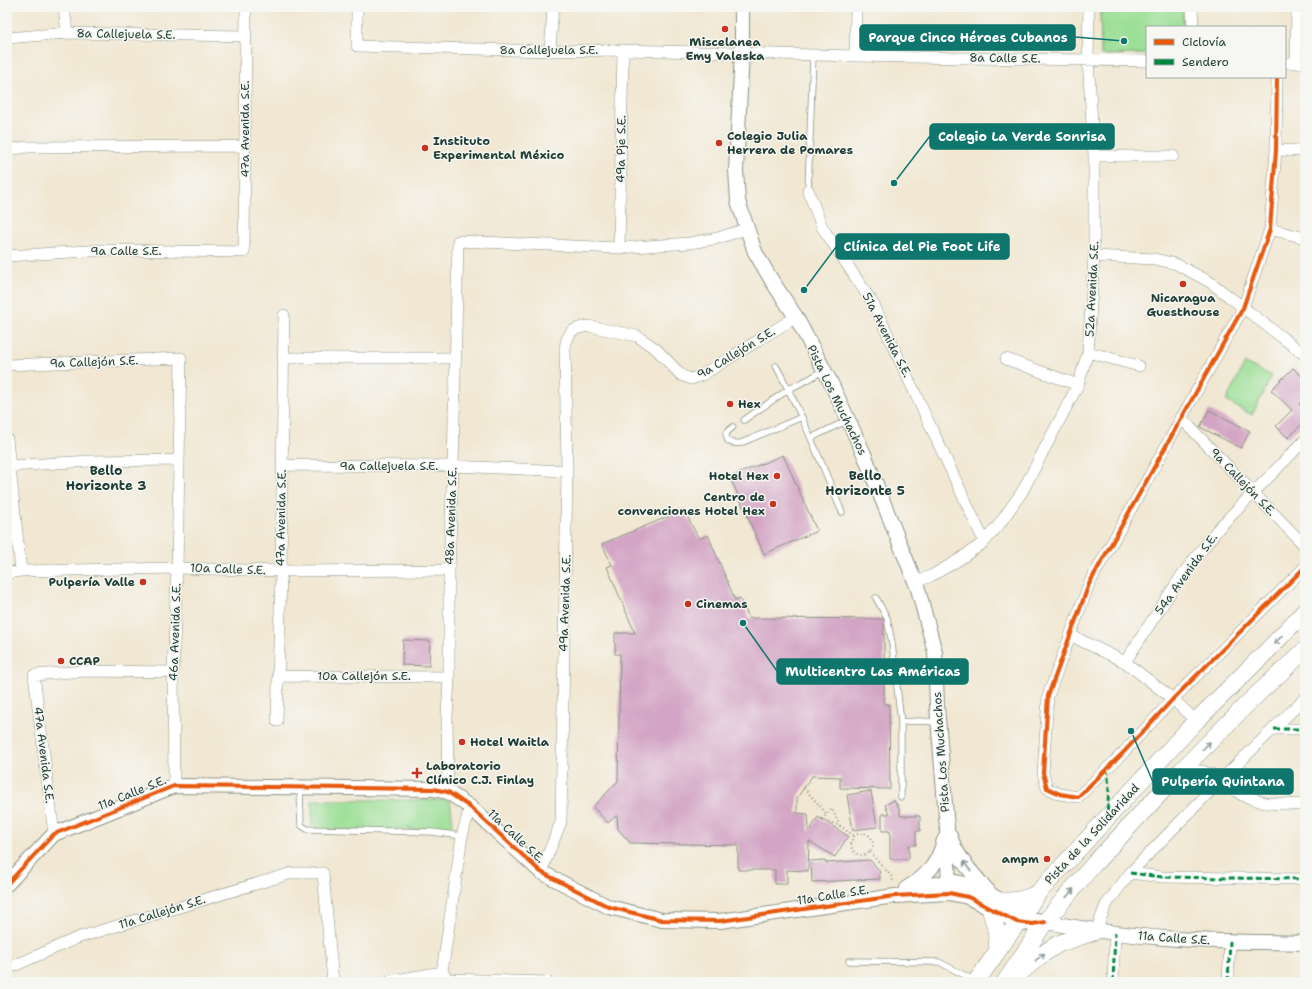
<svg xmlns="http://www.w3.org/2000/svg" width="1312" height="989" font-family="'Shantell Sans',sans-serif">
  <rect width="100%" height="100%" fill="#f6f6f2"/>
  <filter id="ink" filterUnits="userSpaceOnUse"><feTurbulence type="fractalNoise" baseFrequency=".025" numOctaves="2"/><feDisplacementMap in="SourceGraphic" scale="8" xChannelSelector="R" yChannelSelector="G"/><feConvolveMatrix kernelMatrix="1 2 1 2 8 2 1 2 1" color-interpolation-filters="sRGB"/></filter>
  <filter id="wash" filterUnits="userSpaceOnUse"><feTurbulence type="fractalNoise" baseFrequency=".012" numOctaves="4" result="noise"/><feDisplacementMap in="SourceGraphic" scale="16" xChannelSelector="R" yChannelSelector="G"/><feGaussianBlur stdDeviation="0.9" result="paint"/><feColorMatrix in="noise" values="0 0 0 0 0 0 0 0 0 0 0 0 0 0 0 0 0 1.4 0 .05"/><feComposite in="paint" operator="in"/></filter>
  <g filter="url(#wash)">
    <rect width="100%" height="100%" fill="#f1e7d2"/>
    <!-- green -->
    <path fill="#9cdf96" stroke="#5e8e65" d="M1100,7H1183V27H1147V54L1101,55Z
      M1245,363L1272,376L1252,415L1226,401Z
      M312,800H450L453,823L447,829L321,831L312,827Z"/>
    <g id="blocks">
      <!-- building -->
      <path fill="#d3a4c5" d="M1293,368L1305,379V399L1299,404L1305,410V421L1288,438L1276,426L1292,410L1271,390Z
        M1209,410L1250,431L1241,448L1200,427Z
        M783,455L817,531L764,554L730,477Z
        M684,510L699,539L708,535L735,600L740,598L749,618L884,619V704H889L890,789L840,788V777L812,776L797,798V813L808,814L809,832L818,817L848,836L835,857L809,841L808,871L787,870V884H775V870H738V845L630,843L618,829L617,815L608,823L593,807L618,781L620,654H615V633H635L607,567L612,565L602,544Z
        M403,640L430,641L429,666L402,665Z
        M871,791L877,827L853,830L847,795Z
        M894,800L900,810V816H920V831H916V845H909V859H890V831H882V814H889L885,805Z
        M825,860L826,863L870,860L879,870L880,879L812,882L811,861Z"/>
    </g>
  </g>
  <g filter="url(#ink)">
    <use href="#blocks" fill-opacity="0" stroke="#889283" stroke-width="1"/>
    <g fill="none" stroke-linecap="round" stroke-linejoin="round">
      <defs>
        <path id="service" d="M808,190L813,55
          M776,366C802,413 821,463 842,512
          M744,420L789,389L811,378L823,370
          M733,427L726,433C726,443 732,444 741,443L802,417
          M811,438L848,420
          M876,598L887,618L892,643L901,722V797
          M901,722L919,721L938,722
          M300,788L301,825L307,829L432,832L462,836
          M849,961L939,962L974,980"/>
        <path id="minor" d="M64,7L67,33
          M357,7V46L550,51L623,50L855,56L1147,61
          M1192,7L1193,27
          M7,38L67,33L245,36
          M550,51L553,7
          M855,56L856,7
          M1285,63H1305
          M1296,63L1297,7
          M1277,77L1276,150L1270,229L1243,308L1089,584L1048,696L1043,773L1047,788L1060,794L1078,797L1122,754L1173,699L1305,567
          M7,150L27,147L245,146
          M1276,150L1305,151
          M1094,156H1173
          M808,190L822,227L874,305L984,541L983,543
          M1270,229L1305,238
          M619,248L623,50
          M7,256L104,250L244,252L246,7
          M1094,256L1155,259L1176,264L1210,282L1305,355
          M1088,352L1139,366
          M284,358H455
          M1006,359L1078,385
          M7,365L181,358L177,568L173,672L174,786
          M1181,418L1305,546
          M7,439L21,571
          M282,465L453,466L567,471
          M10,466L90,461L179,460
          M7,573L21,571L177,568L281,571L449,570
          M915,582L931,576L957,561L983,543L998,526L1022,492L1078,385L1088,352L1094,256V156L1088,59L1089,7
          M1070,635L1125,662L1173,699L1196,721
          M1125,662L1182,575L1218,529L1305,440
          M278,676L449,677
          M277,721L281,571L284,315
          M1274,729H1305
          M1182,770L1202,771L1211,774L1242,795L1265,803L1305,805
          M448,792L447,717L449,677V570L453,466L458,241L619,248L690,243L718,238L746,229
          M54,834L34,675L85,671L173,672
          M541,872L561,822L567,471L565,348L567,339L572,331L579,328L589,326L637,336L656,349L681,375L691,379L702,375L796,317
          M1130,873L1162,877L1305,879
          M1096,931L1106,905L1130,873L1221,780L1305,698
          M7,969L77,938L292,873H323L333,982
          M442,972L462,836L470,807
          M442,972L448,979L547,982
          M385,982L442,972
          M1113,982L1115,933
          M1228,982L1230,941"/>
        <path id="tertiary" d="M742,7V52L736,170L738,201L755,252L772,281L796,317L831,383L864,454L918,589L935,652L937,706L947,828L949,893
          M950,836C957,858 974,875 989,892
          M7,884L54,834L174,786L433,789L448,792L470,807L541,872L609,907L662,920L720,921L895,896L949,893L968,897L1017,922L1032,924L1045,922
          M907,888C928,875 938,864 944,840
          M919,889C928,886 939,882 949,882C971,881 992,896 1011,906
          M1037,920L1045,922C1089,930 1133,936 1177,939C1220,942 1263,942 1305,943"/>
        <path id="primary" d="M1002,901C1016,901 1026,900 1038,893
          M990,908L996,928L998,950
          M1014,978L1040,956L1058,944L1096,931
          M976,982L1038,893L1196,721L1267,651L1305,611
          M1005,982L1045,922L1093,865L1182,770L1249,702L1305,650"/>
      </defs>
      <!-- service casing -->
      <use href="#service" stroke="#889283" stroke-width="7"/>
      <!-- minor casing -->
      <use href="#minor" stroke="#889283" stroke-width="12"/>
      <!-- tertiary casing -->
      <use href="#tertiary" stroke="#889283" stroke-width="16"/>
      <!-- primary casing -->
      <use href="#primary" stroke="#889283" stroke-width="18"/>
      <!-- path -->
      <path stroke="#889283" stroke-width="2" stroke-dasharray="1 3" stroke-linecap="butt" d="M804,788L827,814
        M840,826L832,809L822,819L840,826L854,836
        M851 844a11 11 0 1 1 22 0a11 11 0 1 1-22 0Z
        M870,852L892,877L893,883"/>
      <!-- service -->
      <use href="#service" stroke="#fff" stroke-width="5.5"/>
      <!-- minor -->
      <use href="#minor" stroke="#fff" stroke-width="11"/>
      <!-- tertiary -->
      <use href="#tertiary" stroke="#fff" stroke-width="14"/>
      <!-- primary -->
      <use href="#primary" stroke="#fff" stroke-width="17"/>
      <!-- quiet -->
      <path stroke="#00873e" stroke-width="3" stroke-dasharray="6 3" stroke-linecap="butt" d="M1274,729H1305
        M1107,768L1109,788L1107,816
        M1130,873L1162,877L1305,879
        M447,982L448,979
        M1113,982L1115,933
        M1228,982L1230,941"/>
      <defs>
        <path id="cycleway" d="M1277,77L1276,150L1270,229L1243,308L1089,584L1048,696L1043,773L1047,788L1060,794L1078,797L1122,754L1173,699L1305,567
          M7,884L54,834L174,786L433,789L448,792L470,807L541,872L609,907L662,920L720,921L895,896L949,893L968,897L1017,922L1032,924L1045,922"/>
      </defs>
      <!-- cycleway casing -->
      <use href="#cycleway" stroke="#f6f6f2" stroke-width="6"/>
      <!-- cycleway -->
      <use href="#cycleway" stroke="#e8590c" stroke-width="4"/>
    </g>
    <!-- one-way arrows -->
    <defs><path id="oneway-shaft" d="M-6 0H5M1.5-3L5.5 0L1.5 3" fill="none" stroke-width="1.6" stroke-linecap="round" stroke-linejoin="round"/></defs>
    <g stroke="#8f9e9a">
      <use href="#oneway-shaft" transform="translate(1278 640) rotate(133)"/>
      <use href="#oneway-shaft" transform="translate(1206 746) rotate(-45)"/>
      <use href="#oneway-shaft" transform="translate(967 866) rotate(-127)"/>
      <use href="#oneway-shaft" transform="translate(1070 893) rotate(-50)"/>
      <use href="#oneway-shaft" transform="translate(1040 957) rotate(-38)"/>
    </g>
  </g>
  <!-- markers -->
  <g fill="#c8321e" stroke="#f6f6f2" stroke-width="1.5">
    <circle cx="725" cy="29" r="4"/>
    <circle cx="719" cy="143" r="4"/>
    <circle cx="425" cy="148" r="4"/>
    <circle cx="1183" cy="284" r="4"/>
    <circle cx="730" cy="404" r="4"/>
    <circle cx="777" cy="476" r="4"/>
    <circle cx="773" cy="504" r="4"/>
    <circle cx="143" cy="582" r="4"/>
    <circle cx="688" cy="604" r="4"/>
    <circle cx="61" cy="661" r="4"/>
    <circle cx="462" cy="742" r="4"/>
    <path d="M415 767h4v4h4v4h-4v4h-4v-4h-4v-4h4z"/>
    <circle cx="1047" cy="859" r="4"/>
  </g>
  <g text-anchor="middle" stroke-width="3" stroke-linejoin="round" paint-order="stroke">
    <!-- street labels -->
    <g font-size="12" fill="#1f3d34" stroke="#f6f6f2">
      <text transform="translate(126 34) rotate(1)" y="4">8a Callejuela S.E.</text>
      <text x="549" y="54">8a Callejuela S.E.</text>
      <text transform="translate(1005 58) rotate(1)" y="4">8a Calle S.E.</text>
      <text transform="translate(245 129) rotate(-90)" y="4">47a Avenida S.E.</text>
      <text transform="translate(621 149) rotate(-89)" y="4">49a Pje S.E.</text>
      <text x="126" y="255">9a Calle S.E.</text>
      <text transform="translate(1092 289) rotate(-87)" y="4">52a Avenida S.E.</text>
      <text transform="translate(887 335) rotate(63)" y="4">51a Avenida S.E.</text>
      <text transform="translate(736 353) rotate(-31)" y="4">9a Callejón S.E.</text>
      <text transform="translate(94 362) rotate(-2)" y="4">9a Callejón S.E.</text>
      <text transform="translate(837 400) rotate(64)" y="4">Pista Los Muchachos</text>
      <text x="389" y="470">9a Callejuela S.E.</text>
      <text transform="translate(1243 482) rotate(46)" y="4">9a Callejón S.E.</text>
      <text transform="translate(451 516) rotate(-88)" y="4">48a Avenida S.E.</text>
      <text transform="translate(281 518) rotate(-89)" y="4">47a Avenida S.E.</text>
      <text transform="translate(228 569) rotate(2)" y="4">10a Calle S.E.</text>
      <text transform="translate(1186 574) rotate(-54)" y="4">54a Avenida S.E.</text>
      <text transform="translate(565 603) rotate(-88)" y="4">49a Avenida S.E.</text>
      <text transform="translate(175 632) rotate(-88)" y="4">46a Avenida S.E.</text>
      <text x="364" y="680">10a Callejón S.E.</text>
      <text transform="translate(941 752) rotate(-94)" y="4">Pista Los Muchachos</text>
      <text transform="translate(44 755) rotate(83)" y="4">47a Avenida S.E.</text>
      <text transform="translate(132 793) rotate(-22)" y="4">11a Calle S.E.</text>
      <text transform="translate(1092 834) rotate(-47)" y="4">Pista de la Solidaridad</text>
      <text transform="translate(516 836) rotate(43)" y="4">11a Calle S.E.</text>
      <text transform="translate(833 895) rotate(-9)" y="4">11a Calle S.E.</text>
      <text transform="translate(162 912) rotate(-17)" y="4">11a Callejón S.E.</text>
      <text transform="translate(1174 938) rotate(4)" y="4">11a Calle S.E.</text>
    </g>
    <!-- poi labels -->
    <g font-size="12" font-weight="bold" fill="#1f3d34" stroke="#f6f6f2" text-anchor="start">
      <text x="725" y="46" text-anchor="middle">Miscelanea<tspan x="725" dy="14">Emy Valeska</tspan></text>
      <text x="727" y="140">Colegio Julia<tspan x="727" dy="14">Herrera de Pomares</tspan></text>
      <text x="433" y="145">Instituto<tspan x="433" dy="14">Experimental México</tspan></text>
      <text x="1183" y="302" text-anchor="middle">Nicaragua<tspan x="1183" dy="14">Guesthouse</tspan></text>
      <text x="738" y="408">Hex</text>
      <text x="769" y="480" text-anchor="end">Hotel Hex</text>
      <text x="765" y="501" text-anchor="end">Centro de<tspan x="765" dy="14">convenciones Hotel Hex</tspan></text>
      <text x="135" y="586" text-anchor="end">Pulpería Valle</text>
      <text x="696" y="608">Cinemas</text>
      <text x="69" y="665">CCAP</text>
      <text x="470" y="746">Hotel Waitla</text>
      <text x="426" y="770">Laboratorio<tspan x="426" dy="14">Clínico C.J. Finlay</tspan></text>
      <text x="1039" y="863" text-anchor="end">ampm</text>
    </g>
    <!-- neighbourhood labels -->
    <g font-size="13" font-weight="bold" fill="#1f3d34" stroke="#f6f6f2">
      <text x="106" y="475">Bello<tspan x="106" dy="15">Horizonte 3</tspan></text>
      <text x="865" y="480">Bello<tspan x="865" dy="15">Horizonte 5</tspan></text>
    </g>
  </g>
  <!-- callouts -->
  <path fill="none" stroke="#0f766e" stroke-width="1.5" d="M1124 41L1075 37M894 183L930 136M804 290L836 247M743 623L777 671M1131 731L1153 782"/>
  <g fill="#0f766e" stroke="#f6f6f2" stroke-width="1.5">
    <circle cx="1124" cy="41" r="4"/>
    <circle cx="894" cy="183" r="4"/>
    <circle cx="804" cy="290" r="4"/>
    <circle cx="743" cy="623" r="4"/>
    <circle cx="1131" cy="731" r="4"/>
  </g>
  <g fill="#0f766e" stroke="#0f766e" stroke-width="1.5">
    <rect x="860" y="25" width="215" height="25" rx="4"/>
    <rect x="930" y="124" width="184" height="25" rx="4"/>
    <rect x="836" y="234" width="173" height="25" rx="4"/>
    <rect x="777" y="659" width="191" height="25" rx="4"/>
    <rect x="1153" y="769" width="140" height="25" rx="4"/>
  </g>
  <g font-size="13" text-anchor="middle" font-weight="bold" fill="#fff">
    <text x="968" y="42">Parque Cinco Héroes Cubanos</text>
    <text x="1022" y="141">Colegio La Verde Sonrisa</text>
    <text x="922" y="251">Clínica del Pie Foot Life</text>
    <text x="873" y="676">Multicentro Las Américas</text>
    <text x="1223" y="786">Pulpería Quintana</text>
  </g>
  <!-- margin -->
  <rect width="1312" height="989" fill="none" stroke="#f6f6f2" stroke-width="24"/>
  <!-- legend -->
  <rect x="1146" y="26" width="140" height="52" fill="#f6f6f2" stroke="#a0aca6"/>
  <rect x="1154" y="39" width="20" height="6" fill="#e8590c" stroke="#a0aca6"/>
  <text x="1182" y="46" font-size="12" fill="#1f3d34">Ciclovía</text>
  <rect x="1154" y="59" width="20" height="6" fill="#00873e" stroke="#a0aca6"/>
  <text x="1182" y="66" font-size="12" fill="#1f3d34">Sendero</text>
</svg>
